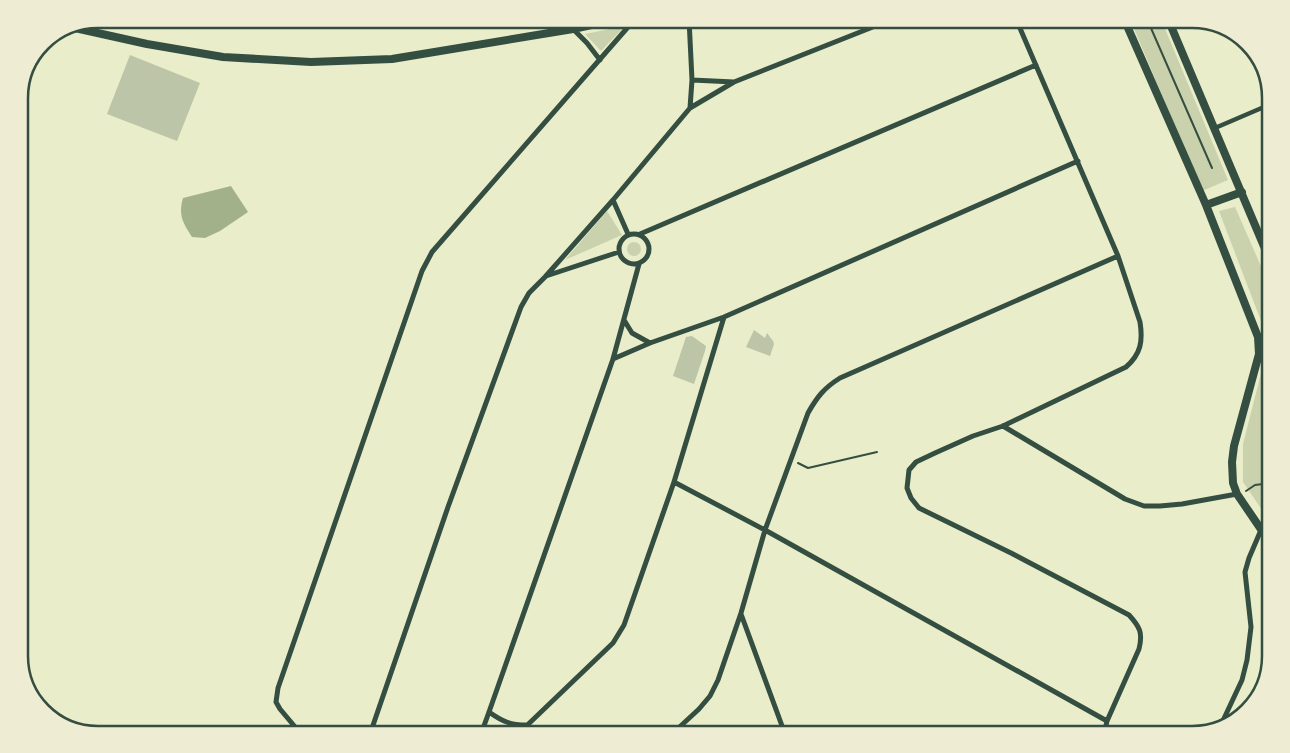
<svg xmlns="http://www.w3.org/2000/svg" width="1290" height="753" font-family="Ubuntu,sans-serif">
  <rect width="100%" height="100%" fill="#e9edc9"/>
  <!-- green -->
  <path fill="#cad2ad" d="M1130,19H1161L1228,180L1202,191Z
    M625,26L601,51L585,34Z
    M1235,207L1271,289V410L1262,443L1264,476L1271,486V523L1243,482V444L1269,342L1219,211Z
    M607,211L622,235L565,260Z
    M627 249a7 7 0 1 1 14 0a7 7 0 1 1-14 0Z"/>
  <!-- water -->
  <path fill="#a3b18a" d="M231,186L248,212L220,231L205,238L192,237C183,223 178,215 183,198Z"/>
  <!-- building -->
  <path fill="#bcc5a7" d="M130,55L200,83L177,141L107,114Z
    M754,330L765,338L767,333L773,341L774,344L770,356L746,347Z
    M692,336L706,346L705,351L694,384L673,376L686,337Z"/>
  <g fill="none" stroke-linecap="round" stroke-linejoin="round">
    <!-- path -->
    <path stroke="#344e41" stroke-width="2" d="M1147,19L1212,168
      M798,463L808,468L877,452
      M1246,491L1255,485L1271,483"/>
    <!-- pedestrian -->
    <path stroke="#344e41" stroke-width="4.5" d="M1215,128L1271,104"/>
    <!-- minor -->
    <path stroke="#344e41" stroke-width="5" d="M689,19L692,80L690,108
      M1016,19L1118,256L1140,322C1143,341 1141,354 1126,367L1003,426L973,436L935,453L916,462L909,470L907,488L911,498L919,508L1011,553L1129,615C1140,627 1143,633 1139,649L1107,721L1104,734
      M573,29L587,43L600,60
      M692,80L734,82
      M613,200L628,234
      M619 249a15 15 0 1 1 30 0a15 15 0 1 1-30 0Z
      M640,234L1036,65
      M546,276L619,252
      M624,320L632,333L650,343
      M613,359L650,343L724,317L1078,161
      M1003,426L1125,499L1144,506H1160L1182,504L1237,494
      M674,482L765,530L1107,721
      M741,614L785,734
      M489,712C503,722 511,725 527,725
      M1220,727L1242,680L1247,660L1251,627L1245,572L1249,558L1261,530
      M301,734L280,709L276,702L278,688L422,271L432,252L635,19
      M370,734L448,507L521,307L529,293L545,277L613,200L690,108L734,82L893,19
      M481,734L489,712L613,359L639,264
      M518,734L613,643L624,625L674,482L724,317
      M672,734L699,709L710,696L718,680L741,613L765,530L808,413C817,397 824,388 840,378L1118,256"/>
    <!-- tertiary -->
    <path stroke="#344e41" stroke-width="8" d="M1124,19L1206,205L1258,337L1259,354L1234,446L1232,462L1233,483L1237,494L1271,544
      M1168,19L1271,263
      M75,28L147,44L223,57L311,62L392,59L573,29L619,19
      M1206,205L1242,192"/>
  </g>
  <!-- crop -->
  <path d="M0 0H1290V753H0ZM98 28H1192A70 70 0 0 1 1262 98V656A70 70 0 0 1 1192 726H98A70 70 0 0 1 28 656V98A70 70 0 0 1 98 28Z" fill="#eeecd3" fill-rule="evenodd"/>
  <path fill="none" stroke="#344e41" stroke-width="2.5" d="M98 28H1192A70 70 0 0 1 1262 98V656A70 70 0 0 1 1192 726H98A70 70 0 0 1 28 656V98A70 70 0 0 1 98 28Z"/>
</svg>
